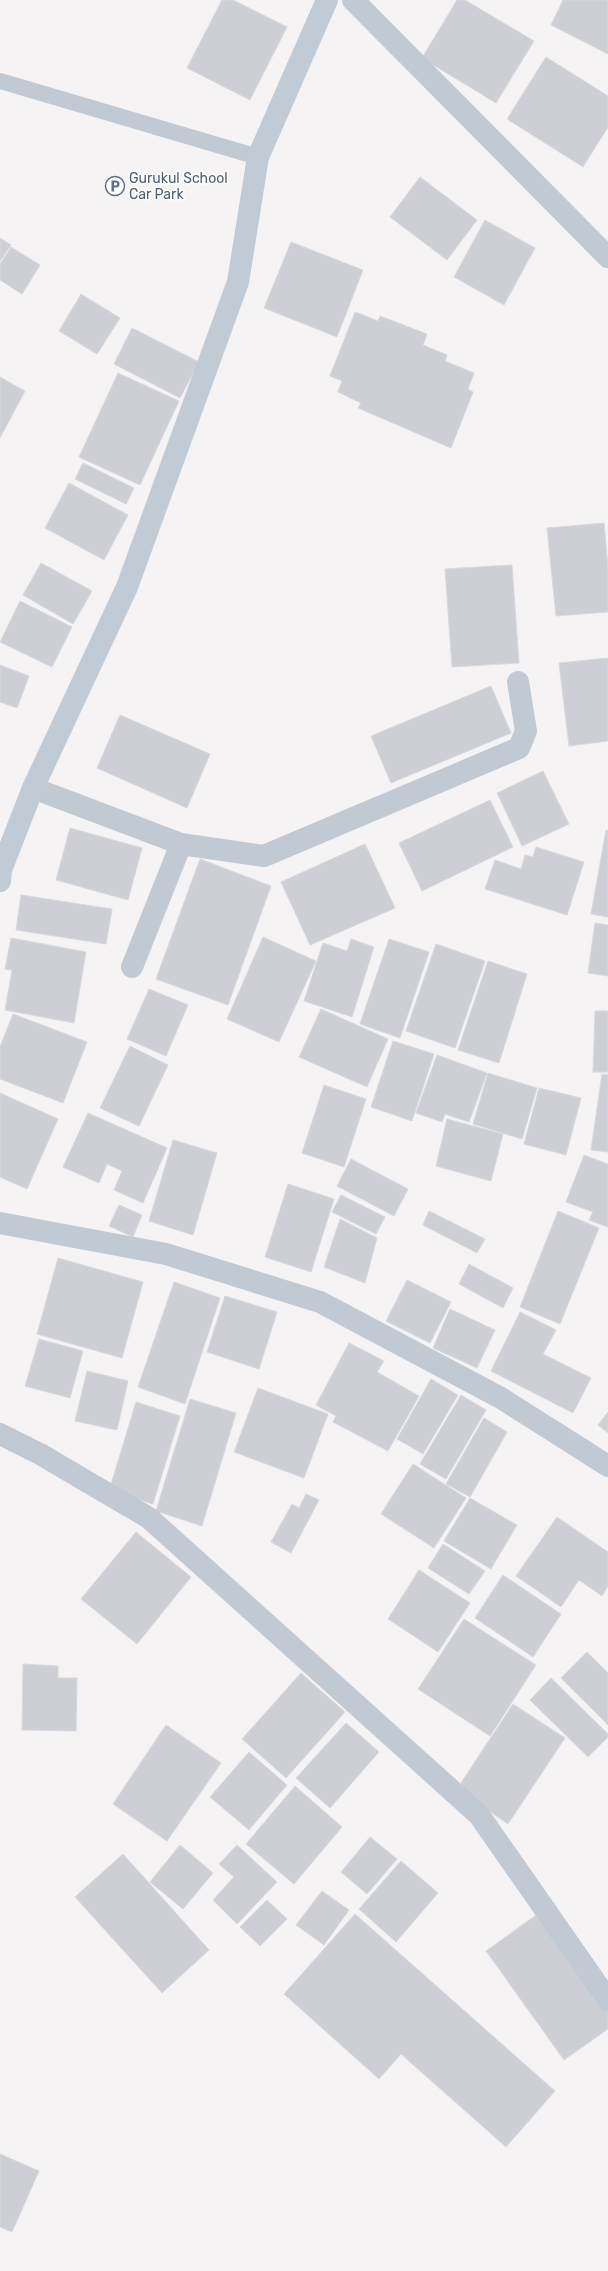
<svg xmlns="http://www.w3.org/2000/svg" width="608" height="2271" font-family="Rubik,sans-serif">
  <rect width="100%" height="100%" fill="#f5f3f3"/>
  <!-- building -->
  <path fill="#cdcfd5" stroke="#d7d9de" d="M222,0H233L287,27L250,100L187,68Z
    M457,0H465L534,41L496,103L422,58Z
    M563,0H608V54L551,25Z
    M546,57L608,96V127L583,167L507,119Z
    M420,177L477,220L447,260L390,217Z
    M485,220L535,248L504,305L454,277Z
    M0,238L11,245L0,261Z
    M291,242L363,270L337,337L264,308Z
    M11,247L40,265L22,294L0,280V264Z
    M81,294L120,318L97,354L59,331Z
    M355,312L378,321L380,316L427,334L423,345L447,355L445,361L474,373L468,389L473,392L451,448L358,408L361,403L338,392L342,381L330,376Z
    M132,328L199,362L180,398L114,364Z
    M118,373L179,401L140,485L79,457Z
    M0,377L25,391L0,438Z
    M83,463L134,488L126,504L75,479Z
    M69,483L128,515L104,560L45,528Z
    M604,523L608,568V612L556,616L547,528Z
    M41,563L92,591L73,624L23,595Z
    M512,565L519,663L452,667L445,569Z
    M20,601L72,627L52,667L0,642Z
    M608,658V741L569,746L559,663Z
    M0,665L29,676L17,708L0,702Z
    M491,686L511,733L391,783L371,736Z
    M120,715L210,754L187,808L97,768Z
    M543,771L569,824L522,846L497,793Z
    M490,800L513,847L422,891L399,843Z
    M70,828L142,848L128,900L56,880Z
    M606,830L608,831V917L591,914Z
    M365,844L395,908L310,945L281,882Z
    M536,847L584,862L567,915L485,889L495,860L521,869L525,855L533,857Z
    M200,859L271,886L228,1005L156,979Z
    M21,895L112,909L106,944L16,930Z
    M595,923L608,925V976L588,973Z
    M263,937L316,961L279,1042L227,1019Z
    M11,938L86,952L74,1023L5,1010L12,970L5,969Z
    M351,939L374,947L352,1017L304,1001L323,943L347,951Z
    M389,939L429,952L400,1038L360,1024Z
    M436,944L485,961L455,1048L406,1031Z
    M488,961L527,974L499,1063L458,1050Z
    M149,989L188,1005L166,1056L127,1039Z
    M321,1009L388,1039L367,1087L299,1057Z
    M595,1011H608V1072H593Z
    M13,1014L87,1042L63,1103L0,1079V1047Z
    M393,1041L434,1054L412,1121L371,1107Z
    M130,1046L168,1065L139,1126L100,1108Z
    M437,1055L487,1073L469,1122L445,1114L442,1122L416,1113Z
    M488,1073L537,1088L522,1139L473,1124Z
    M602,1074L608,1075V1152L591,1150Z
    M324,1085L366,1099L344,1167L302,1153Z
    M539,1088L581,1098L566,1155L524,1144Z
    M0,1093L58,1119L27,1189L0,1177Z
    M88,1113L167,1148L143,1203L114,1190L122,1171L107,1164L99,1183L63,1167Z
    M447,1119L503,1134L491,1181L436,1166Z
    M173,1140L217,1153L193,1235L149,1221Z
    M584,1155L608,1164V1227L589,1220L593,1212L566,1202Z
    M351,1159L408,1189L394,1216L337,1186Z
    M288,1184L334,1199L311,1272L265,1257Z
    M341,1195L385,1217L376,1234L332,1212Z
    M119,1205L142,1215L133,1237L109,1226Z
    M429,1211L485,1239L477,1253L423,1225Z
    M558,1211L599,1228L560,1324L520,1307Z
    M340,1219L377,1238L365,1283L324,1267Z
    M58,1258L143,1282L122,1358L37,1334Z
    M469,1264L513,1288L503,1308L459,1284Z
    M407,1280L451,1302L430,1343L386,1321Z
    M174,1282L220,1298L185,1404L138,1387Z
    M225,1296L277,1312L259,1369L207,1352Z
    M450,1309L495,1330L477,1368L433,1348Z
    M520,1312L556,1330L543,1354L591,1378L573,1413L491,1371Z
    M39,1339L83,1351L70,1398L25,1386Z
    M349,1343L384,1361L377,1372L419,1396L388,1451L333,1422L336,1416L316,1405Z
    M87,1371L128,1381L117,1430L75,1421Z
    M431,1379L458,1395L423,1454L397,1439Z
    M258,1388L328,1414L304,1478L234,1452Z
    M461,1395L486,1410L446,1479L420,1464Z
    M190,1399L236,1413L202,1526L156,1511Z
    M136,1402L180,1416L153,1504L109,1491Z
    M608,1412V1433L598,1425Z
    M484,1418L507,1432L470,1497L446,1484Z
    M413,1464L466,1498L434,1548L381,1514Z
    M306,1494L319,1500L291,1553L271,1542L292,1504L299,1508Z
    M470,1498L517,1525L491,1569L444,1541Z
    M557,1517L608,1552V1586L602,1596L579,1580L561,1607L516,1576Z
    M136,1532L191,1577L137,1644L81,1599Z
    M443,1544L485,1571L469,1594L428,1568Z
    M419,1570L470,1603L438,1652L388,1619Z
    M503,1575L561,1614L533,1657L475,1618Z
    M464,1619L536,1665L490,1736L418,1689Z
    M587,1652L608,1673V1725L561,1678Z
    M23,1664L58,1666V1678H77L76,1731L22,1730Z
    M301,1673L345,1712L286,1778L242,1739Z
    M551,1678L608,1734V1737L588,1757L530,1700Z
    M513,1704L565,1738L508,1824L457,1789Z
    M346,1723L379,1752L330,1808L296,1778Z
    M166,1725L221,1763L167,1841L113,1804Z
    M249,1752L287,1785L249,1830L210,1797Z
    M295,1786L342,1827L294,1884L246,1844Z
    M370,1837L397,1859L367,1894L341,1872Z
    M180,1845L213,1873L183,1909L150,1882Z
    M237,1845L277,1882L237,1924L213,1900L234,1877L219,1864Z
    M123,1854L209,1950L162,1993L75,1897Z
    M401,1861L438,1893L396,1942L359,1909Z
    M322,1891L349,1910L324,1945L296,1925Z
    M267,1900L287,1919L260,1946L240,1927Z
    M539,1913L608,2010V2029L564,2060L486,1951Z
    M355,1914L555,2091L506,2147L401,2054L379,2079L284,1994Z
    M0,2154L39,2171L12,2232L0,2227Z"/>
  <g fill="none" stroke-linecap="round" stroke-linejoin="round">
    <!-- lane -->
    <path stroke="#c1cad2" stroke-width="16" d="M0,81L258,157"/>
    <!-- street -->
    <path stroke="#c1cad2" stroke-width="22" d="M353,0L608,257
      M33,788L181,844L264,856L519,748L526,731L518,682
      M132,967L181,844
      M0,1223L166,1254L320,1302L501,1398L608,1466
      M0,1434L40,1454L149,1518L479,1815L608,2000"/>
    <!-- secondary -->
    <path stroke="#c1cbd6" stroke-width="22" d="M0,881L1,870L33,788L127,587L238,282L258,157L327,0"/>
  </g>
  <!-- icons -->
  <defs>
    <symbol id="parking-ring" viewBox="-11 -11 22 22"><circle r="9.5" fill="#fff" stroke="#5c6f8a" stroke-width="1.5"/><path d="M-3.5-5.5H1a3.5 3.5 0 0 1 0 7H-1V5.5H-3.5ZM-1-3.4V-.6H.8a1.4 1.4 0 0 0 0-2.8Z" fill="#5c6f8a"/></symbol>
  </defs>
  <g fill-rule="evenodd">
    <use href="#parking-ring" x="104" y="175" width="22" height="22"/>
  </g>
  <g text-anchor="middle" stroke-width="3" stroke-linejoin="round" paint-order="stroke">
    <!-- service labels -->
    <g font-size="14" fill="#4e5e75" stroke="#fff" text-anchor="start">
      <text x="129" y="183">Gurukul School<tspan x="129" dy="16">Car Park</tspan></text>
    </g>
  </g>
</svg>
